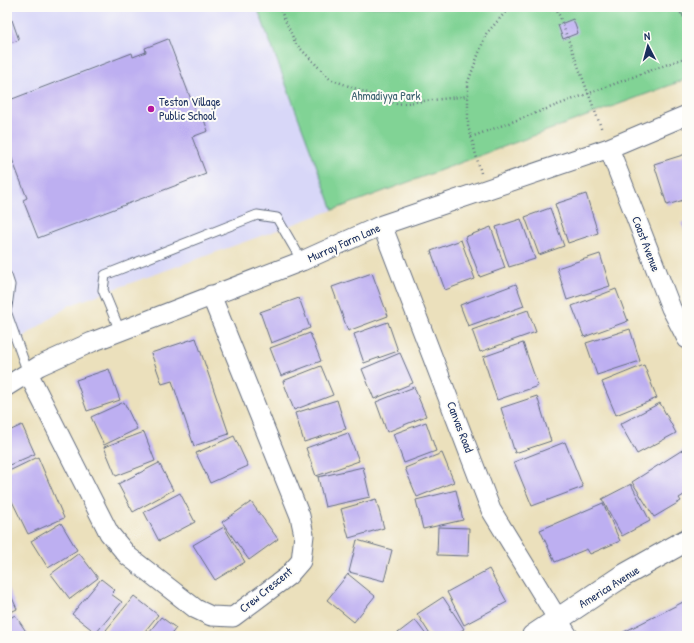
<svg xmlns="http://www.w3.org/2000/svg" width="694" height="643" font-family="'Patrick Hand',sans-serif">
  <rect width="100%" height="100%" fill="#fdfcf7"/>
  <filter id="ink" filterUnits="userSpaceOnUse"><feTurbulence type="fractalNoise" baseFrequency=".025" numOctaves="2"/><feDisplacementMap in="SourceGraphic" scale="8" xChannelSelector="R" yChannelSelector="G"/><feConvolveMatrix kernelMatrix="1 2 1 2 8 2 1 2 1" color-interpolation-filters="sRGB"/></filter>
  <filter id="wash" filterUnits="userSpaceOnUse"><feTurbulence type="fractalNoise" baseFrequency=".012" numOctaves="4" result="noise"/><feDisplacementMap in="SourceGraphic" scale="16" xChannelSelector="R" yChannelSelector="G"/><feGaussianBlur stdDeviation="0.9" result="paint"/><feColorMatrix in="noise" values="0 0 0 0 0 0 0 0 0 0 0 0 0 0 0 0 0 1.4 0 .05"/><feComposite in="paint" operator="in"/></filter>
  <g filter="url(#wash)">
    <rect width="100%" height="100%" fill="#ebe0bc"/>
    <!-- built -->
    <path fill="#d8d7f8" d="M7,7H257L333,210L70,305L7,348Z"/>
    <!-- green -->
    <path fill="#81d395" stroke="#4e817a" d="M257,7H687V79L333,210Z"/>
    <g id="blocks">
      <!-- building -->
      <path fill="#bdaff1" d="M573,19L578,33L563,39L558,25Z
        M12,20L19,40L7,44V22Z
        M168,39L198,118L203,117L208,131L192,137L206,174L38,238L23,200L27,198L7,146V101L132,53L133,57L146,52L145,48Z
        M686,154L687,157V199L667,205L654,164Z
        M586,194L598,233L568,243L555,204Z
        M550,208L564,246L539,255L525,217Z
        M521,219L535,259L509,267L496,227Z
        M687,221V237L681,223Z
        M491,227L505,268L480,277L465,237Z
        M461,240L475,279L445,290L431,251Z
        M600,254L610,286L567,300L557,268Z
        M372,273L388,316L348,331L332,287Z
        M516,284L524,306L468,326L460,305Z
        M616,289L628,321L584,337L572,306Z
        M299,298L310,328L271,343L260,312Z
        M528,310L536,332L480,352L472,330Z
        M388,322L398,351L364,363L354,334Z
        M630,329L640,361L597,375L586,343Z
        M310,333L321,361L281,376L270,348Z
        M196,338L229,434L194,446L172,381L162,384L151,353Z
        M523,343L538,386L497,400L483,357Z
        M400,353L413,383L374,399L362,369Z
        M644,365L657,398L616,415L602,382Z
        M321,366L333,395L294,410L283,381Z
        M109,369L120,400L87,411L76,380Z
        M414,387L426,416L387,432L376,402Z
        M537,396L551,441L515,453L501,408Z
        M337,400L346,429L304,442L295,413Z
        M124,402L137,429L104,445L91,417Z
        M660,403L676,433L637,454L620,424Z
        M426,422L436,451L404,463L393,434Z
        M22,425L35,454L7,466V432Z
        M144,432L155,461L116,476L104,447Z
        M348,433L359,461L316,476L306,448Z
        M234,436L248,466L210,483L196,453Z
        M565,442L583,487L532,506L514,462Z
        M687,447V493L679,498L681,501L654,517L632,482Z
        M442,453L454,482L417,497L405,468Z
        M38,457L64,518L28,534L7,491V472Z
        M159,463L173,490L133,512L118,484Z
        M363,467L370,497L325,507L318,477Z
        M631,484L650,521L622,536L602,499Z
        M456,490L463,520L423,529L416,500Z
        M180,493L195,522L159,541L144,512Z
        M376,499L384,528L349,538L341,509Z
        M251,502L278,539L249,560L222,522Z
        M603,503L620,541L590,554L587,549L555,562L540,530Z
        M61,523L77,550L48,568L31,541Z
        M224,527L245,562L215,580L193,545Z
        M438,527L469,528L468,556L437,555Z
        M357,540L392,550L384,581L349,572Z
        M79,553L98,578L70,599L51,574Z
        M489,569L507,602L464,625L447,592Z
        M348,574L375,596L354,622L327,600Z
        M101,579L115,590L111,594L122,602L96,633L72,614Z
        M7,586L17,609L7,614Z
        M134,596L158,615L141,636H113L106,630Z
        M443,597L464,629L453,636H431L417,614Z
        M687,600V636H616Z
        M15,615L29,636H7V620Z
        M161,617L176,628L170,636H146Z
        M415,620L427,636H394Z"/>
    </g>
  </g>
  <g filter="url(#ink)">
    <use href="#blocks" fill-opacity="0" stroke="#646d7f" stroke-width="1"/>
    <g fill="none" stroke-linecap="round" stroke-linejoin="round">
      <defs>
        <path id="lane" d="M7,276L10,285L7,307
          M7,314L28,373
          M120,331L103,290L105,275L257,215L277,218L302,261"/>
        <path id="street" d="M609,148L671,308L687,339
          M382,225L491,510L568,636
          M28,373L109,533L128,556L196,609L211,616L233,617L288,576L301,561L304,535L300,516L211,295
          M7,386L39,366L92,342L302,261L382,225L609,148L687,115"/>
        <path id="secondary" d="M533,636L621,577L687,540"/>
      </defs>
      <!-- lane casing -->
      <use href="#lane" stroke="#646d7f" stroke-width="11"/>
      <!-- street casing -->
      <use href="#street" stroke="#646d7f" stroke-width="21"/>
      <!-- secondary casing -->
      <use href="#secondary" stroke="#646d7f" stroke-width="24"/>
      <!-- path -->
      <path stroke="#646d7f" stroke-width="2.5" stroke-dasharray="1 3" stroke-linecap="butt" d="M279,7L296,44L330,79L397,104L468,96
        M556,7L602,130
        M675,7L687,20
        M682,15L687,11
        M471,137L687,57
        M481,173L468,126V82L486,34L510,7"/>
      <!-- lane -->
      <use href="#lane" stroke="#fff" stroke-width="9"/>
      <!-- street -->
      <use href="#street" stroke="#fff" stroke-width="19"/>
      <!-- secondary -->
      <use href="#secondary" stroke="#fff" stroke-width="22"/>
    </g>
  </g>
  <!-- markers -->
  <circle fill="#b5179e" stroke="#fdfcf7" stroke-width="1.5" cx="151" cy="109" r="4"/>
  <g text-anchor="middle" stroke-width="4" stroke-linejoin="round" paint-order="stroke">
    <!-- park labels -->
    <g font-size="12" fill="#3a606e" stroke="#fdfcf7">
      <text x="386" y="100">Ahmadiyya Park</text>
    </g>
    <!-- poi labels -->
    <g font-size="12" fill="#1b2f5e" stroke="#fdfcf7" text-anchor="start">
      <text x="159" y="106">Teston Village<tspan x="159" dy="14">Public School</tspan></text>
    </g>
    <!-- street labels -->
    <g font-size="12" fill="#1b2f5e" stroke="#fdfcf7">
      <text transform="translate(344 243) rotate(-24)" y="4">Murray Farm Lane</text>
      <text transform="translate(646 244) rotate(69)" y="4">Coast Avenue</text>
      <text transform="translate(460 427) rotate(69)" y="4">Canvas Road</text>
      <text transform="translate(609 587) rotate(-32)" y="4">America Avenue</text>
      <text transform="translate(266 590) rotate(-39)" y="4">Crew Crescent</text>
    </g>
  </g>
  <!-- margin -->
  <rect width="694" height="643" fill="none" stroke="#fdfcf7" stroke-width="24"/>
  <!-- north arrow -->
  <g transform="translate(648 46) rotate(354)" stroke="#fdfcf7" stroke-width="3" paint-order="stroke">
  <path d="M0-3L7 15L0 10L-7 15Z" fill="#1b2f5e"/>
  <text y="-6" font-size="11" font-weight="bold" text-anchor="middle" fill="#1b2f5e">N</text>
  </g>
</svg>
